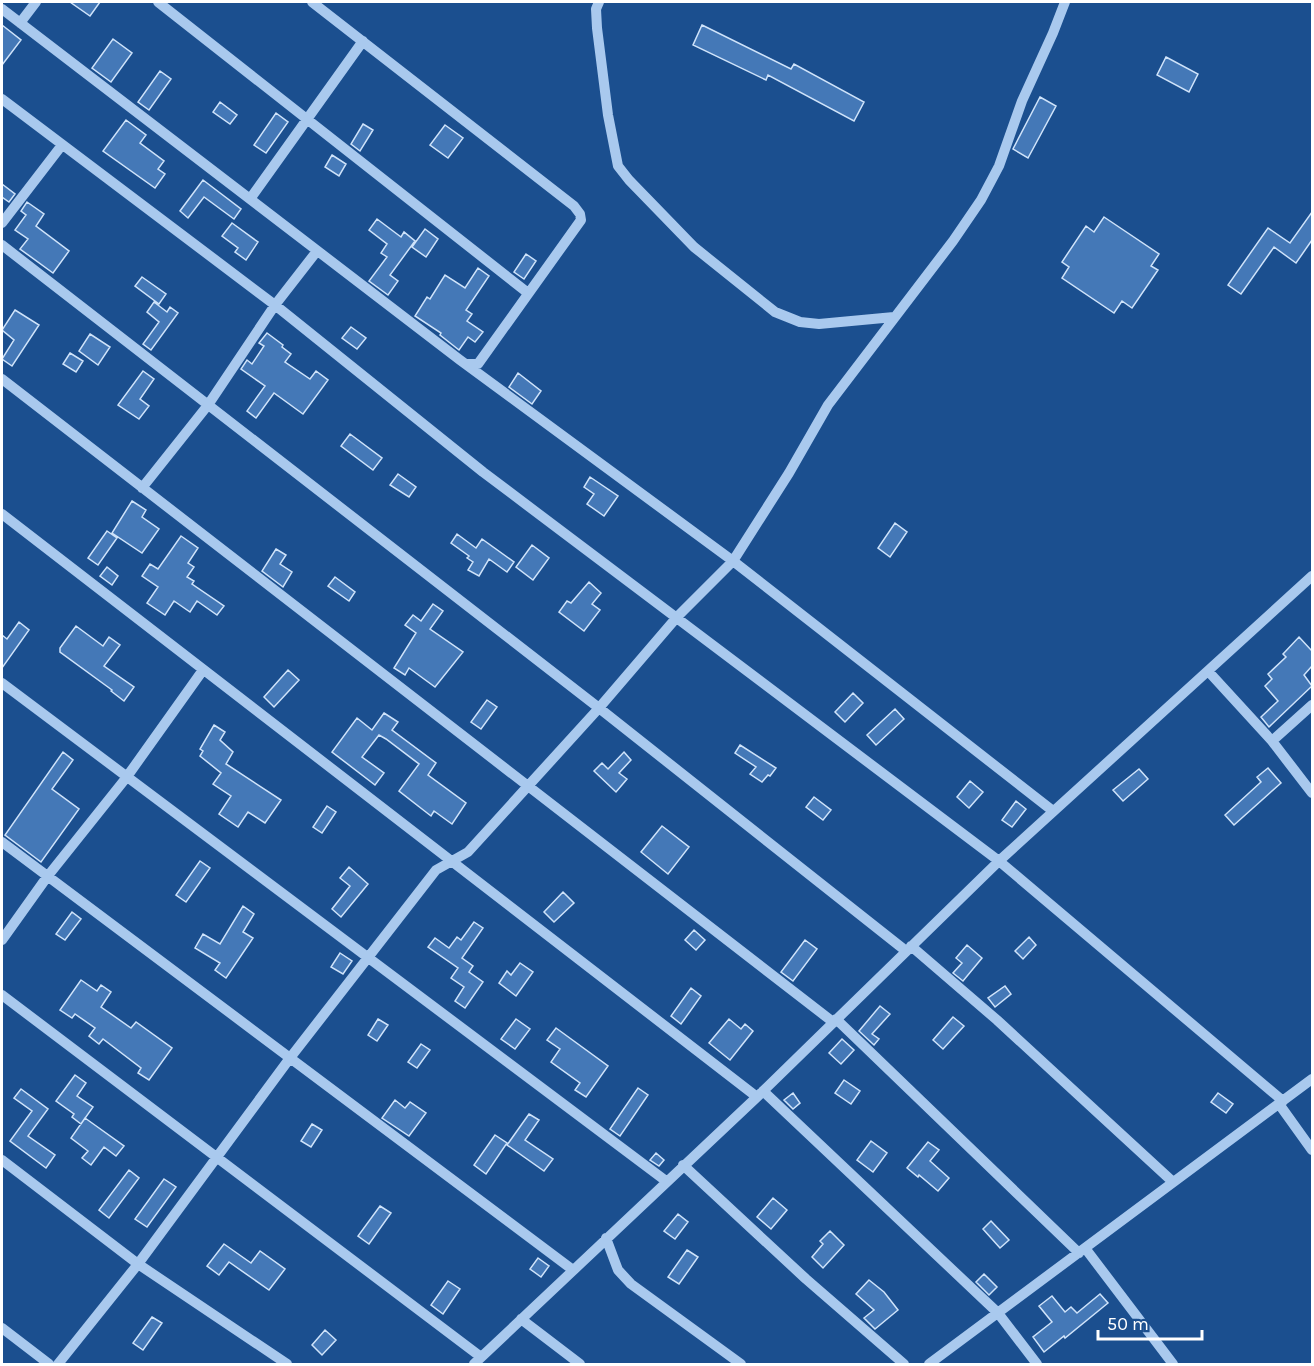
<svg xmlns="http://www.w3.org/2000/svg" width="1314" height="1366" font-family="Karla,sans-serif">
  <rect width="100%" height="100%" fill="#1b4f8f"/>
  <!-- building -->
  <path fill="#4478b7" stroke="#cfe3fa" stroke-width="1.5" d="M70,2H100L90,16Z
    M2,25L21,40L2,65Z
    M702,25L791,69L794,64L864,102L854,121L768,75L766,80L693,45Z
    M113,39L132,53L111,82L92,68Z
    M1166,57L1198,74L1189,92L1157,75Z
    M160,71L171,79L149,110L138,102Z
    M1040,97L1056,106L1028,158L1013,149Z
    M220,102L237,115L230,124L213,112Z
    M276,113L288,122L266,153L254,145Z
    M126,120L146,135L140,143L164,161L158,169L165,174L155,188L103,151Z
    M363,124L373,130L360,151L351,144Z
    M445,125L463,138L448,158L430,145Z
    M332,155L346,164L339,176L325,167Z
    M203,180L241,209L234,219L204,197L188,218L180,211Z
    M2,184L15,194L9,202L2,197Z
    M27,202L44,214L36,226L69,251L53,273L20,249L28,239L15,230L26,215L21,211Z
    M1312,212V240L1296,263L1274,247L1241,294L1228,285L1268,228L1290,243Z
    M1104,217L1159,254L1151,266L1158,270L1132,308L1122,301L1114,313L1062,278L1069,267L1062,262L1086,226L1094,232Z
    M377,219L401,237L404,232L415,241L390,275L398,281L388,295L369,281L387,257L381,253L387,244L369,230Z
    M232,223L258,242L246,260L235,252L238,248L222,236Z
    M425,229L438,239L426,257L412,247Z
    M526,254L536,261L524,279L514,272Z
    M478,268L489,276L466,310L472,314L467,321L483,332L475,342L468,337L459,350L440,335L441,333L415,316L427,297L430,299L445,275L465,288Z
    M142,277L166,294L159,304L135,286Z
    M154,302L167,312L170,307L178,313L151,350L143,344L159,322L147,312Z
    M15,310L39,325L12,366L2,359L14,340L2,330Z
    M351,327L366,338L357,349L342,338Z
    M267,333L283,345L282,347L291,354L285,362L310,379L316,371L328,380L303,414L274,393L256,418L247,411L265,386L241,369L247,360L252,364L264,346L259,343Z
    M90,334L110,347L98,365L79,351Z
    M70,353L83,361L76,372L63,364Z
    M143,371L154,379L140,399L149,406L139,419L118,405Z
    M518,373L541,391L532,404L509,387Z
    M350,434L382,458L373,470L341,446Z
    M398,474L416,487L409,497L390,485Z
    M590,477L618,496L604,516L587,504L594,494L584,487Z
    M132,501L146,510L142,517L159,529L142,553L112,533Z
    M895,523L907,532L890,557L878,548Z
    M107,531L117,538L98,565L88,558Z
    M457,534L476,548L482,539L514,562L507,572L489,559L479,576L468,570L473,562L467,558L469,556L451,543Z
    M181,536L198,548L188,563L194,567L187,577L194,581L192,584L224,606L217,615L197,601L190,612L174,601L165,615L147,603L158,587L142,576L150,564L158,569Z
    M532,545L549,558L533,580L516,567Z
    M276,549L286,555L280,564L292,572L283,587L262,571Z
    M107,567L118,576L112,585L100,576Z
    M335,577L355,592L349,601L328,586Z
    M589,582L601,593L592,604L600,610L584,631L559,612L567,601L571,603Z
    M433,604L443,611L430,629L463,652L435,687L409,668L405,675L394,668L416,633L405,625L413,615L421,621Z
    M19,622L29,630L2,668V635L7,639Z
    M76,626L103,646L109,637L120,645L104,666L134,687L124,701L111,691L112,690L60,652V648Z
    M1299,637L1312,651V666L1304,675L1312,686L1269,727L1261,717L1278,701L1265,686L1272,679L1268,674L1286,657L1283,654Z
    M288,670L299,680L274,707L264,697Z
    M853,693L863,703L845,722L835,712Z
    M487,700L497,707L481,729L471,722Z
    M895,709L904,719L876,745L867,735Z
    M384,713L398,722L392,730L436,763L428,775L466,803L452,824L434,811L431,816L399,791L419,764L386,739L379,735L362,757L384,773L375,785L332,752L357,718L372,730Z
    M214,725L225,732L220,740L233,752L226,764L281,800L265,823L248,812L238,827L219,814L231,796L213,784L221,773L200,756L203,751L200,749Z
    M740,745L776,768L770,776L768,775L762,782L750,774L756,767L735,753Z
    M63,752L73,760L52,789L79,809L41,862L5,835Z
    M624,752L631,760L619,773L627,779L616,792L594,771L602,763L608,769Z
    M1268,768L1281,783L1234,825L1225,815L1261,782L1257,777Z
    M1139,769L1148,779L1123,801L1113,790Z
    M970,781L983,792L969,808L957,797Z
    M814,797L831,810L823,820L806,807Z
    M1016,801L1026,809L1012,827L1002,820Z
    M327,806L336,812L322,833L313,827Z
    M662,826L689,847L668,874L641,852Z
    M200,861L210,868L186,902L176,895Z
    M349,867L368,884L341,917L332,909L350,886L340,878Z
    M563,892L574,903L554,922L544,912Z
    M243,906L254,914L243,932L253,938L226,978L215,970L220,963L195,948L203,934L220,944Z
    M72,912L81,919L65,940L56,934Z
    M474,922L483,928L462,958L473,966L469,972L483,982L465,1008L455,1001L464,987L451,978L458,968L428,947L435,938L449,948L457,937L461,940Z
    M694,930L705,940L696,950L685,940Z
    M1029,937L1036,945L1023,959L1015,951Z
    M805,940L817,949L793,981L781,972Z
    M967,945L982,958L963,981L953,973L962,963L956,958Z
    M340,953L352,961L343,974L331,967Z
    M520,963L533,972L516,996L499,983L507,971L511,975Z
    M81,980L97,991L101,985L111,992L101,1007L131,1028L136,1022L172,1048L149,1080L138,1073L141,1068L103,1039L99,1044L89,1036L95,1028L75,1014L72,1018L60,1010Z
    M1005,986L1011,994L995,1007L988,998Z
    M691,988L701,996L681,1024L671,1016Z
    M880,1006L890,1014L872,1034L879,1039L874,1045L859,1031Z
    M953,1017L964,1026L943,1049L933,1040Z
    M378,1019L388,1025L377,1041L368,1035Z
    M516,1019L530,1029L515,1049L501,1039Z
    M729,1019L741,1029L745,1024L753,1031L730,1060L709,1043Z
    M556,1028L608,1066L586,1097L575,1090L580,1083L551,1062L560,1049L547,1040Z
    M842,1039L854,1050L841,1064L829,1053Z
    M421,1044L430,1050L417,1068L408,1062Z
    M75,1075L86,1083L77,1096L93,1107L81,1124L72,1117L74,1114L56,1101Z
    M844,1080L860,1091L851,1104L835,1093Z
    M638,1088L648,1095L620,1136L610,1129Z
    M21,1089L48,1109L28,1136L55,1155L46,1168L10,1141L32,1111L14,1098Z
    M793,1093L800,1103L793,1109L784,1100Z
    M1218,1093L1233,1104L1226,1113L1211,1102Z
    M395,1100L405,1108L410,1102L426,1113L409,1136L382,1118Z
    M529,1114L539,1120L525,1140L553,1159L544,1171L507,1145Z
    M85,1118L124,1146L116,1156L104,1147L91,1165L82,1158L88,1151L71,1138Z
    M312,1124L322,1130L311,1147L301,1141Z
    M495,1135L507,1143L486,1174L474,1165Z
    M871,1141L887,1153L873,1172L857,1160Z
    M928,1142L939,1150L930,1161L949,1178L938,1191L919,1175L918,1177L907,1168Z
    M656,1153L664,1160L659,1166L650,1160Z
    M129,1170L139,1178L109,1218L99,1210Z
    M164,1179L176,1187L147,1227L135,1219Z
    M773,1198L787,1210L771,1229L757,1217Z
    M380,1206L391,1213L369,1244L358,1236Z
    M678,1214L688,1222L675,1239L664,1231Z
    M991,1221L1009,1240L1000,1248L983,1229Z
    M830,1231L844,1245L823,1268L812,1257L823,1244L820,1241Z
    M224,1244L251,1263L260,1251L285,1269L269,1290L229,1262L219,1275L207,1266Z
    M687,1250L698,1257L679,1284L668,1277Z
    M538,1258L549,1266L541,1277L530,1269Z
    M984,1274L997,1287L989,1295L976,1282Z
    M869,1280L884,1292L898,1310L875,1329L864,1318L874,1310L856,1294Z
    M448,1281L460,1289L443,1314L431,1305Z
    M1100,1294L1108,1303L1065,1338L1064,1336L1044,1352L1033,1337L1052,1322L1039,1306L1052,1296L1065,1312L1071,1307L1077,1313Z
    M152,1317L162,1323L143,1350L133,1343Z
    M325,1330L336,1340L322,1355L312,1345Z"/>
  <g fill="none" stroke-linecap="round" stroke-linejoin="round">
    <!-- minor -->
    <path stroke="#a9c9ee" stroke-width="10" d="M158,2L528,293
      M312,2L574,206L580,214L581,220L478,364H467
      M599,2L596,9L597,28L608,115L618,166L629,180L694,247L775,312L800,322L819,324L894,317
      M2,9L460,360L733,561L1053,811
      M20,23L36,2
      M2,99L275,305L483,472L999,861L1283,1101
      M250,199L363,41
      M2,223L62,145
      M2,245L599,708L906,951
      M2,379L833,1022
      M142,488L208,405L275,305L317,251
      M2,514L757,1097
      M1208,671L1272,741L1312,793
      M2,683L666,1181
      M1272,741L1312,705
      M2,842L573,1270
      M2,940L47,877L126,778L203,670
      M911,946L997,1020L1173,1182
      M2,995L481,1357
      M836,1019L1079,1253
      M763,1091L998,1313L1037,1364
      M1279,1104L1312,1150
      M2,1160L138,1264L287,1364
      M683,1165L806,1279L904,1364
      M606,1238L618,1270L631,1284L741,1364
      M1085,1248L1173,1364
      M521,1319L580,1364
      M2,1328L49,1364
      M58,1364L138,1264L290,1058L436,870L468,852L599,708L677,617L733,561L789,473L828,405L953,241L981,200L999,166L1022,101L1053,33L1065,2
      M474,1364L757,1097L999,861L1312,576
      M929,1364L1312,1079"/>
  </g>
  <!-- border -->
  <rect width="1314" height="1366" fill="none" stroke="#ffffff" stroke-width="6"/>
  <!-- scale -->
  <path d="M1098 1330v9h104v-9" fill="none" stroke="#ffffff" stroke-width="3"/>
  <text x="1107" y="1330" font-size="18" fill="#ffffff" stroke="#1b4f8f" stroke-width="4.5" paint-order="stroke">50 m</text>
</svg>
